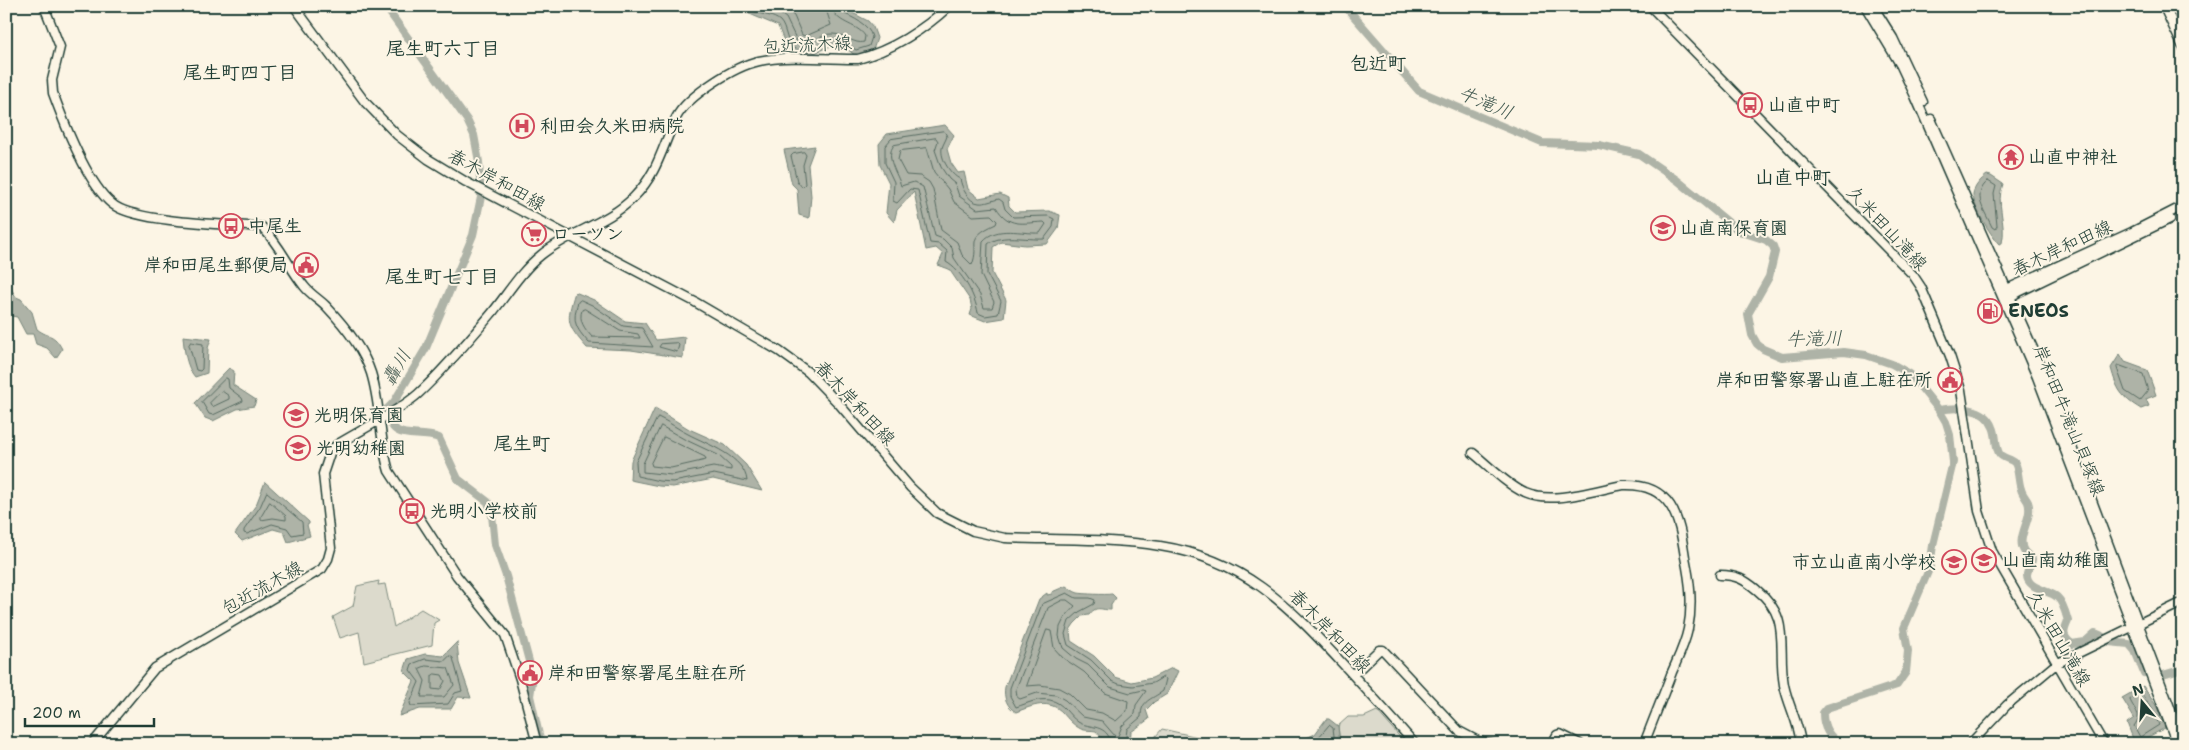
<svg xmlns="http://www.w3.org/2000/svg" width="2189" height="750" font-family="'Shantell Sans','Klee One',sans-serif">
  <rect width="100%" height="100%" fill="#fcf5e5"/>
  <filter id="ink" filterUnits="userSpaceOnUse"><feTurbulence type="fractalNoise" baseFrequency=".02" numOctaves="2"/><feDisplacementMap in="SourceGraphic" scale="10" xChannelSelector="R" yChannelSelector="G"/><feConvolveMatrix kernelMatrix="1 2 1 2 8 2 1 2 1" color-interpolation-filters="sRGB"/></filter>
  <g filter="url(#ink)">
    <!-- green -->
    <path fill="#dcdacc" stroke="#7e8c80" d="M379,581L378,585L385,584L394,627L421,609L439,620L434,623L432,645L364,662L359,632L340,638L333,617L353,606L357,586Z
      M1377,711L1406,744H1340L1338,726L1348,717H1364Z
      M1162,729L1198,737L1204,744H1149Z"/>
    <!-- water -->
    <path fill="#aeb3a7" stroke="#758479" d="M750,6H839L868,21L873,27L877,38L873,50L865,54L855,55C825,31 820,66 788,51L778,26L745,12Z
      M945,125L954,135L947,149L951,163L958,173L964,172L968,189L979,198L1000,194L1008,198L1009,206L1015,212L1049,211L1060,215L1058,229L1047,244L1025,245L1001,242L993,247L992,273L1006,300L1004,318L985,321L970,315L972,309L970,300L949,269L938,265L943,254L936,248L926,250L914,192L897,210L894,222L886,213L889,183L880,165L879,144L887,134Z
      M815,146L808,165L811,196L809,218L799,215L797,189L792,184L784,150Z
      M1987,175L1991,176L2003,184C1995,203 2007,223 2002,243L1999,244C1990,234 1973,207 1973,194C1974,187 1981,179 1987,175Z
      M6,280L16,297L21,299L32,312L37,329C50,339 53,332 62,349L56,358L47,348L36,344L33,334H26L17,317L6,315Z
      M575,292L594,300L625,321L645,323L656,340L685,337L683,358L631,350L587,348C566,324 566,322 575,292Z
      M183,336L211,339L208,348L207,373L195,377C186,367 184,349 183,336Z
      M2120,354L2125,362L2147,370L2156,395L2146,399L2149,406L2141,409C2121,397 2117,390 2111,368Z
      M229,368L234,371L233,385L256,400L254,406L237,409L213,421L205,418L195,403Z
      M655,408L689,429L725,445L746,465L762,491L713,479L673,487L659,486L630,480L631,461Z
      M265,482L309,522V524L307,525L310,536L288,542L284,532L273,529L242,541L235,534L256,505Z
      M1066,586C1069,588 1074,592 1078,593C1084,594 1105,595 1112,594L1116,598L1111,605V610C1101,610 1096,605 1089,615L1082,616L1074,624L1070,630L1071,641L1094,656L1115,677L1132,682L1152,678L1172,668L1178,671L1167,694L1154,702L1146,710L1149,719L1131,732L1130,742L1132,744H1107L1096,731C1091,730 1085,731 1081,729C1073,725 1068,719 1063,713C1049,698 1032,706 1016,712C1007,707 1003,697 1005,687L1039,599L1047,593V595L1052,594V592Z
      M457,642L459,663L471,698L458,697L451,709H420L399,716L414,681L404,671L408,659L425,654L443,656Z
      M2143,686L2157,707L2165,728L2135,744L2127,723L2134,718L2122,698Z
      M1326,719H1329L1338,726L1340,744H1293L1315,734Z"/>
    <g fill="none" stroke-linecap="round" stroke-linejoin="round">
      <!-- shore -->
      <path stroke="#586c62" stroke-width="1" d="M754,6L755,12C763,15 773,15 780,21C787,28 786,45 795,49C810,56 820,42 831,40C840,38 849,45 856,50L869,46L872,37C869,24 853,18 841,12L839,6
        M760,6L776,11L786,18L798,43C815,45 821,33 833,34C844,34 855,45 864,42L865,36C857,23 834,24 832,6
        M782,6L794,16L802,35L806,36L831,25L825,6
        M944,131L947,136C946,140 943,144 942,148C940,159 951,175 960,179C962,188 968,202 979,203C985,204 993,200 999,199L1003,202L1005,209L1013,217L1048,216L1054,219L1053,227L1044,239C1026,240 1002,233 988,244L987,274L1001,301L998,314L985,316L978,313C975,295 962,271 946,262L947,251L939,244L930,243L918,190L910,189L897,203L893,201L894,182L885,163V146L891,139Z
        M936,138L938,141L935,150L941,167L949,179L955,184L959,196L977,209L996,207C1009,228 1021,223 1044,222L1046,224L1040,233C1021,234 997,225 983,241L981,275L994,302L992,308H984L980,295L954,258L952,248L943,239L935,236L923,187L914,182L901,186C898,174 884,157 894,145Z
        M927,148L934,172L948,189L954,202L973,216L991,215L997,221L996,224C963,239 981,243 972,265L962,255L957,242L941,230L933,189L929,182L920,176L906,175L898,160L900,151Z
        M804,152L806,155L803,165L805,184L802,187L797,181L791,156L793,154Z
        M1988,181L1996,186L1994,194L1997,226L1995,229L1992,227C1985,211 1971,195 1988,181Z
        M581,300L592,305L623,326L642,328L653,347L589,343C575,327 572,322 578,302Z
        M585,309L620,331L638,334L640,338L592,337C585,329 578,321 582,310Z
        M191,342L203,344L202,369L200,371L196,370L189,345Z
        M677,343L679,345L677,352L659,347L661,344Z
        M2118,365L2143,374L2148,391L2140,401L2125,391L2117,368Z
        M226,378L228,379L229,388L242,398L243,401L213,415L209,414L202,402Z
        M222,391L229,396V399L212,407L210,403Z
        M658,417C669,422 678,429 688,434C707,444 745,457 747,481L714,474L673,482L659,481L637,476L636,462Z
        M661,426L684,439L718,455L731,467V470L713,467L672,475L643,472V464Z
        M664,437L705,457L706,460L671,468L652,466L651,463Z
        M267,492L302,522L303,533L292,535L287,528L272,524L247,534L244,533V530L260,507Z
        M270,502L286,516V520L273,518L261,520V517Z
        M1063,600H1067L1075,606L1065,617L1060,627L1059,636L1063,648L1076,659L1088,665L1110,687L1130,693L1143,690L1146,691L1136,705L1135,714L1122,726L1118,736H1115L1102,721L1083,717L1065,700L1056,695L1037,693L1020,699L1017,697L1016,689L1048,608Z
        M1047,630L1051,631L1054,648L1063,658L1084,672L1105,693L1128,701L1127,711L1116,721L1102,713L1086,710L1070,694L1059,688L1040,685L1027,686Z
        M450,656L453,658L462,691L455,693L448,704L411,706L410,703L419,682L410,670L412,664L425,659L444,661Z
        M426,666L448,668L454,685L444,697H421L425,681L419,669Z
        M435,674L442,675L445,681L440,690L432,689V676Z
        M2141,693L2152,709L2159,725L2140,737L2134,726C2143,714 2135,712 2130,700Z
        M1111,744C1108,723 1089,729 1078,722C1068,715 1064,703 1050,700C1037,698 1029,703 1016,707L1010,696V688L1042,604L1067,593L1076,598H1090L1095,600L1094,604L1079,612L1069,621L1065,634L1068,645L1091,660L1112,681L1119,684L1133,686L1153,683L1163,677L1166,679L1163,691C1151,700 1141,700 1141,717L1127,729L1125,744
        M1303,744L1318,738L1329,725L1333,728L1335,744"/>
      <!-- river -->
      <path stroke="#aeb3a7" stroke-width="8" d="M385,6L467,120L474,135L479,162L481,197L473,235L426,348L394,402L387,409C391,445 415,429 439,438L458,479L488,502L492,515L495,545L506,576L533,676L530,696L540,739
        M1345,6L1419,91L1542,143L1599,145L1639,154L1677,180L1739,231L1766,240L1773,246L1775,252L1769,277L1748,314L1752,335L1757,344L1763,349L1782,357L1844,352L1866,355L1892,364L1910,374L1939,410L1946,422L1950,435L1953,462L1933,545L1930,567L1904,628L1908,651L1906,672L1897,685L1827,708L1823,713C1823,727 1829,738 1842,744
        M1939,410C1957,407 1985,406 1993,427C1997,435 1995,446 1999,453C2002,459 2011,458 2015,463C2019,470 2018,481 2021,489C2022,494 2026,498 2028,502C2034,518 2015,537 2024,551C2026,554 2030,556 2032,559C2032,564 2028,568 2027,574C2026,589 2049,590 2057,597C2063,602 2066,614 2068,621C2063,632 2062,636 2072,644L2085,642L2095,633L2100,635L2109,642L2129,644L2135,651L2144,673
        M2163,675L2183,669"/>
      <defs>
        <path id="secondary" d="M44,6L60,47L52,80L53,93C64,123 89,189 115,206C142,223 227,224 262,227C280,245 288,266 304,286C310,294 319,299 326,306C344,325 363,348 371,373C381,405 379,439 389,471L457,576L505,635L520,679L537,744
          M294,6L365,102L397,135L428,159L466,182L695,302L779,351L808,372L839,404L910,487L937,513L973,531L1005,538C1056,540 1110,538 1160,546C1243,559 1287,604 1341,662C1366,689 1390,716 1415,744
          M1650,6L1913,275L1921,287L1950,356L1961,390L1979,511L1992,551L2104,744
          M2003,294L2007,289L2132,232L2183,206
          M2005,296L2010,297L2019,292L2170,219
          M1473,453C1489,466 1506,484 1525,493C1552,505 1595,490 1623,485C1672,483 1679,517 1685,557C1690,581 1693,604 1688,629C1685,644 1678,658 1672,672C1663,696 1653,720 1644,744
          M1720,575C1736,575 1744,579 1757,590C1792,618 1777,646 1784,685C1788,705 1799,723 1801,744
          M1353,675L1379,650H1383L1459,731L1478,741L1491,744
          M92,744L155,668L322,569L328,559L331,548L323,474L331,450L338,444C361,430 399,411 418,394C443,371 470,339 492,313C508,293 521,271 541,255C569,232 609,223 634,197C658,173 662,147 676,118C687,96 735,66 759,61C785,55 829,59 858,59C890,51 925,29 949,6
          M1552,744L1557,735L1560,734L1580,744
          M1970,744L2007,705L2056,664L2183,602"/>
        <path id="primary" d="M1865,6L1901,66L1915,96L2037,377L2177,744
          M1873,6L1893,38L1923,102
          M1931,119L2044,373L2183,742"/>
        <path id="highway" d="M2164,6L2183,46
          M2175,6L2183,20"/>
      </defs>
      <!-- secondary casing -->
      <use href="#secondary" stroke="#1f3d34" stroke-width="11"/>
      <!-- primary casing -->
      <use href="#primary" stroke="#1f3d34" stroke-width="11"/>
      <!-- highway casing -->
      <use href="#highway" stroke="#1f3d34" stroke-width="12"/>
      <!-- secondary -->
      <use href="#secondary" stroke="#fcf5e5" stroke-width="8"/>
      <!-- primary -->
      <use href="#primary" stroke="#fcf5e5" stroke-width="8"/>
      <!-- highway -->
      <use href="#highway" stroke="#fcf5e5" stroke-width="9"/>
    </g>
  </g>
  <!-- icons -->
  <defs>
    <symbol id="bus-ring" viewBox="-11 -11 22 22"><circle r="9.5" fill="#fcf5e5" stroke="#d1495b" stroke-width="1.5"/><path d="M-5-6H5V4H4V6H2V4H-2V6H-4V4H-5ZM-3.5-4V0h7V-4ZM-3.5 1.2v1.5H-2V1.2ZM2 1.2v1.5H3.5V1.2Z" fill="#d1495b"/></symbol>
    <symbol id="hospital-ring" viewBox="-11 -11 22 22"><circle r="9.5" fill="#fcf5e5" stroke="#d1495b" stroke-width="1.5"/><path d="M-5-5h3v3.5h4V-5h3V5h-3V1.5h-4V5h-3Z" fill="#d1495b"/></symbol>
    <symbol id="temple-ring" viewBox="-11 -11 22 22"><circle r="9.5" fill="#fcf5e5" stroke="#d1495b" stroke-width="1.5"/><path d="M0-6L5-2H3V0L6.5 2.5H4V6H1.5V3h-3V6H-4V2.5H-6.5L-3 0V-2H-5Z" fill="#d1495b"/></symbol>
    <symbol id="school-ring" viewBox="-11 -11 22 22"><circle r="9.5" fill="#fcf5e5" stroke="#d1495b" stroke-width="1.5"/><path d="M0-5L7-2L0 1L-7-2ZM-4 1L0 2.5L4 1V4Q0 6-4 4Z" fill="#d1495b"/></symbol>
    <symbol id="supermarket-ring" viewBox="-11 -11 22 22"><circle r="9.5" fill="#fcf5e5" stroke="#d1495b" stroke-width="1.5"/><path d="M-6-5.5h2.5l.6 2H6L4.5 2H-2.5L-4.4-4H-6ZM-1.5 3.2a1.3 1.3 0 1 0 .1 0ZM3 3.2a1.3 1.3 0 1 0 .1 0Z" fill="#d1495b"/></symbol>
    <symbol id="civic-ring" viewBox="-11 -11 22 22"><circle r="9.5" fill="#fcf5e5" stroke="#d1495b" stroke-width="1.5"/><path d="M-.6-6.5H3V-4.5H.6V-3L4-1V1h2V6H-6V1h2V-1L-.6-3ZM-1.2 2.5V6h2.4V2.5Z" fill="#d1495b"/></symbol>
    <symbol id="fuel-ring" viewBox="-11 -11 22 22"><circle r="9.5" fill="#fcf5e5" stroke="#d1495b" stroke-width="1.5"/><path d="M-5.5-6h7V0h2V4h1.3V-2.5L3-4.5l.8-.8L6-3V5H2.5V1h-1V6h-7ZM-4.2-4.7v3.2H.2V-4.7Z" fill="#d1495b"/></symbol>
  </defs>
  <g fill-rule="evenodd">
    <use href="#bus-ring" x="1736" y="91" width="28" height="28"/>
    <use href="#hospital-ring" x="508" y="112" width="28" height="28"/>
    <use href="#temple-ring" x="1997" y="143" width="28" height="28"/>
    <use href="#bus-ring" x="217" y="212" width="28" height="28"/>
    <use href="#school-ring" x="1649" y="214" width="28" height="28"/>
    <use href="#supermarket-ring" x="520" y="220" width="28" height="28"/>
    <use href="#civic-ring" x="292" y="251" width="28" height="28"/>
    <use href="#fuel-ring" x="1976" y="297" width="28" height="28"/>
    <use href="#civic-ring" x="1936" y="366" width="28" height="28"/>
    <use href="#school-ring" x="282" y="401" width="28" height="28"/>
    <use href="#school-ring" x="284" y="434" width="28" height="28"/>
    <use href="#bus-ring" x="398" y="497" width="28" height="28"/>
    <use href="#school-ring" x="1970" y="546" width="28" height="28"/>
    <use href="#school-ring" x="1940" y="548" width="28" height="28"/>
    <use href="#civic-ring" x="516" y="659" width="28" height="28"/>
  </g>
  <g text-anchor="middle" stroke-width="4" stroke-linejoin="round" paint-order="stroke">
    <!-- street labels -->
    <g font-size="18" fill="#1f3d34" stroke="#fcf5e5">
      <text transform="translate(807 45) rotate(-3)" y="6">包近流木線</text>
      <text transform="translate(497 180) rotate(29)" y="6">春木岸和田線</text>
      <text transform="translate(1887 228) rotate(47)" y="6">久米田山滝線</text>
      <text transform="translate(2062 248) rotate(-25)" y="6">春木岸和田線</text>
      <text transform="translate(855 403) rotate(47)" y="6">春木岸和田線</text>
      <text transform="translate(2069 420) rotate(68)" y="6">岸和田牛滝山貝塚線</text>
      <text transform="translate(262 588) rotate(-30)" y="6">包近流木線</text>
      <text transform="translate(1330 631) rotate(46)" y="6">春木岸和田線</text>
      <text transform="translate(2059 638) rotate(60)" y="6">久米田山滝線</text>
    </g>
    <!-- poi labels -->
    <g font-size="18" font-weight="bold" fill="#1f3d34" stroke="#fcf5e5" text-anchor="start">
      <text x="1768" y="111">山直中町</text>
      <text x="540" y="132">利田会久米田病院</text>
      <text x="2028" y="163">山直中神社</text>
      <text x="248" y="232">中尾生</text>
      <text x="1680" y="234">山直南保育園</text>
      <text x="552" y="240">ローソン</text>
      <text x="288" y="271" text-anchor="end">岸和田尾生郵便局</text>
      <text x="2008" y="317">ENEOS</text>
      <text x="1932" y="386" text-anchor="end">岸和田警察署山直上駐在所</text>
      <text x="314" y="421">光明保育園</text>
      <text x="316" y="454">光明幼稚園</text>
      <text x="430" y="517">光明小学校前</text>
      <text x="2002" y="566">山直南幼稚園</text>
      <text x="1936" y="568" text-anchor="end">市立山直南小学校</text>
      <text x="548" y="679">岸和田警察署尾生駐在所</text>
    </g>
    <!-- neighbourhood labels -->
    <g font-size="19" font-weight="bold" fill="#1f3d34" stroke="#fcf5e5">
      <text x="443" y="55">尾生町六丁目</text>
      <text x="1378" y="70">包近町</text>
      <text x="240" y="79">尾生町四丁目</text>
      <text x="1793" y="184">山直中町</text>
      <text x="442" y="283">尾生町七丁目</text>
      <text x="522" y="450">尾生町</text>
    </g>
    <!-- water labels -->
    <g font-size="19" font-style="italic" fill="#435a51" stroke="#fcf5e5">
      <text transform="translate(1486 102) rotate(23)" y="7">牛滝川</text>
      <text transform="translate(1814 338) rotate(-1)" y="7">牛滝川</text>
      <text transform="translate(396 367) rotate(-60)" y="7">轟川</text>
    </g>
  </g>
  <!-- margin -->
  <rect width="2189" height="750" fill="none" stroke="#fcf5e5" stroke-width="25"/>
  <rect x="12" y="12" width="2164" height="725" fill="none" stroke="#1f3d34" stroke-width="2" filter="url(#ink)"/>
  <!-- north arrow -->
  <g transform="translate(2142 702) rotate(342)" stroke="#fcf5e5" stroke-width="4" paint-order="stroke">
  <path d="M0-4L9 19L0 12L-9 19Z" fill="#1f3d34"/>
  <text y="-8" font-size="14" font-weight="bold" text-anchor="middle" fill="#1f3d34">N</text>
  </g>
  <!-- scale -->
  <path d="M25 718v8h129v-8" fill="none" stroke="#1f3d34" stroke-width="2.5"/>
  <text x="32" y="718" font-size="15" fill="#1f3d34" stroke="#fcf5e5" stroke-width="4" paint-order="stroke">200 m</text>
</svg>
